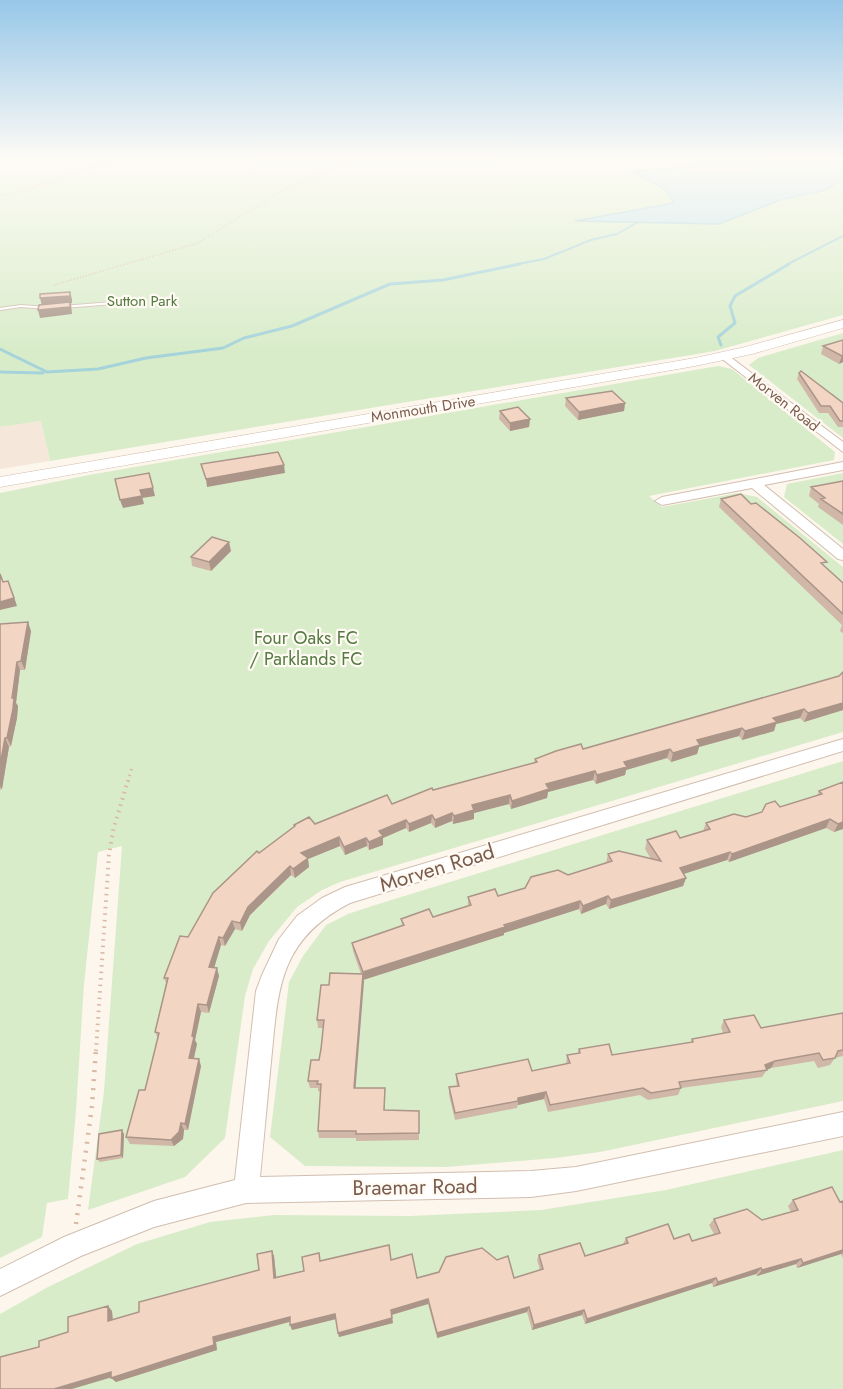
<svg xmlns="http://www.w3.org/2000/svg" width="843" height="1389" font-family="Jost,sans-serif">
  <rect width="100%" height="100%" fill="#fdf6ec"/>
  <!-- residential -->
  <path fill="#f5e8da" d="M41,421L50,461L0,469V427Z"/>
  <!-- green -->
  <path fill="#d8ecc9" d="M0,158H843V315L715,351L50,461L41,421L0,427Z
    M843,333V438L749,365L758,358Z
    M718,366L732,369L835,452L834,460L649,496L662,507L738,493L757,497L843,567V732L340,882L322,890L297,907L269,941L253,969L245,996L225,1138L185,1177L88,1210L104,1091L122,846L98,852L84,984L76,1111L68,1199L47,1203L42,1237L0,1258V493L89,475Z
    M843,473V544L784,497L787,484Z
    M843,761V1101L600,1152L555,1158L446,1167L305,1166L270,1137L289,982L303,956L326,925L348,914L372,906Z
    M843,1150V1389H0V1314L48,1287L137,1244L210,1222L274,1215L410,1216L541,1210L666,1190Z"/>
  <!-- water -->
  <path fill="#bfe3e8" stroke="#a5d3da" stroke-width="1.5" d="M698,158H843V179L826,190L780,200L719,224L575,221L674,203L666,190L634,172L694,166Z"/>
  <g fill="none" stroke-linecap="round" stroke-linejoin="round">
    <!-- stream-far1 -->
    <path stroke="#a5d3da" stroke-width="2" d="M513,265L544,259L591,240L617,234L638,222
      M786,265L843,236"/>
    <!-- stream -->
    <path stroke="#a5d3da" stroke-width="3" d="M721,345L718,337L735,323L730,306L735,296L789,264
      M0,349L47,372L98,369L146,358L223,348L244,338L292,326L390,284L443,280L520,264
      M0,372L43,373"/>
    <defs>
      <path id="service" d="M112,302L114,303V304L63,308L61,307L63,306Z
        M21,305L47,307L49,308L47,309L21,307L0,310V308Z"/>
      <path id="minor" d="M725,353L843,442V452L721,358L720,356Z
        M843,462V470L764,485L843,549V560L838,559L752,488L662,505L655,501L662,497Z
        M843,739V751L350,903C278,940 278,990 271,1062C267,1100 264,1139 260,1177L531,1171L576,1167L843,1112V1136L576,1191L531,1197L246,1203L154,1227L81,1256L0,1296V1269L64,1237L154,1201L235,1180L256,991L262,975L279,939L297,916L322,898L345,887Z"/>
      <path id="tertiary" d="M843,320V328L752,354L695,366L0,487V477L695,358L745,347Z"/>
    </defs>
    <!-- service casing -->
    <use href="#service" stroke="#d1beb0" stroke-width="2"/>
    <!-- minor casing -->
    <use href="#minor" stroke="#d1beb0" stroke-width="2"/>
    <!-- tertiary casing -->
    <use href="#tertiary" stroke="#d1beb0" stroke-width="1"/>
    <!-- path-far3 -->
    <path stroke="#d9b8a5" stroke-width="1.5" stroke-dasharray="1 2" stroke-linecap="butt" d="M0,195L24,191L116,158
      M54,285L198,243L288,187L359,158"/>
    <!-- path-far2 -->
    <path stroke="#d9b8a5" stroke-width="3" stroke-dasharray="1.5 4.5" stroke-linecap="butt" d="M128,782L132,767"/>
    <!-- path-far1 -->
    <path stroke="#d9b8a5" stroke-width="4" stroke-dasharray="1.5 5" stroke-linecap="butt" d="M96,1051L109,855L113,831L128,780"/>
    <!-- path -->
    <path stroke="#d9b8a5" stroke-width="4.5" stroke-dasharray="2 7" stroke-linecap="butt" d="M76,1224L92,1106L96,1049"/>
    <!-- service -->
    <use href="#service" fill="#fff" fill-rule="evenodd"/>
    <!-- minor -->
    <use href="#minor" fill="#fff" fill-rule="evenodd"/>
    <!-- tertiary -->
    <use href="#tertiary" fill="#fff" fill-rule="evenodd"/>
  </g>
  <!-- wall -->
  <path fill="#d1b7a8" d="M843,340V362L839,364L821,354L823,346Z
    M799,373L843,403V427H838L828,413H819L797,379Z
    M566,398L625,403L624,411L578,420L565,406Z
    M500,411L530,419L529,427L510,431L499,419Z
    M843,481V525L818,507L819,504L809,496L811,487Z
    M721,499L751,504L825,567L843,583V633L840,631L842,625L719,507Z
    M231,551L211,571L192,566L191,557Z
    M0,624L31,631L25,670H20L16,703L18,706L17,718L11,746L9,747L2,789L0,790Z
    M843,672V710L804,722L800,718L776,724L774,731L742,740L739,736L699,747L697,754L671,762L667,758L626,770L625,775L596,784L593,780L548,792L547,798L511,809L509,804L474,813V819L453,824L452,821L435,828L431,823L409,832L406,828L383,838V845L369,850L367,846L345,855L340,846L308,859L309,867L295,878L291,875L250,915L242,931L235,929L225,946L221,945L214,967L219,976L209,1013L201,1012L195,1040L197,1044L194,1058L201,1066L188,1130H184L183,1139L174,1146L130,1144L126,1137L145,1090L158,1039L155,1032L166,983L164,978L188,937L259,853L294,827V825L315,824L392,804L433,790L534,763L535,759L583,749L839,676Z
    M843,782V829L834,832L826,828L729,862L727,860L684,874L686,878L683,886L609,909L606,904L581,914L579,909L504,933V935L363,980L355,1088L385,1095V1110L419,1111V1140L356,1141V1138H319L318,1131L321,1092L318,1091V1088H310L308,1081L319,1060L324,1028H318L317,1020L329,985L361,974L353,951L352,943L402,926L401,919L433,917L468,906V897L498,896L606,863L608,854L651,859L645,849L647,840L680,838L703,831L706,823L746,817L780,807L817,796L819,791Z
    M843,1013V1056L835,1058L830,1065L818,1068L814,1061L771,1068L767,1070L762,1077L681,1088L678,1095L648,1100L640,1095L548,1112L544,1099L518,1105L517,1108L455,1120L449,1095V1087L457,1086L456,1081V1074L532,1071L566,1064L567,1055L578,1053L579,1049L612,1055L691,1042L692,1039L723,1033L721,1027L724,1020L761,1028Z
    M124,1134L123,1158L100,1162L97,1159Z
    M793,1200L840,1202L843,1201V1258L841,1254L797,1268L796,1264L757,1276L756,1274L713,1287L712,1283L585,1324L582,1315L532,1330L527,1312L437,1338L428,1304L392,1315L393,1323L339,1337L336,1319L292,1330L290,1322L216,1342L217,1350L116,1382L111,1377L39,1347L112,1311L113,1320L139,1312L259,1270L272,1251L274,1256L276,1278L304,1271L321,1261L391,1260L417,1278H514L540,1270L537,1260L539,1255L585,1256L623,1244L626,1238L674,1239L692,1241L714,1234L709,1225L714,1219L762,1220L791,1212L788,1206Z"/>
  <!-- shaded-wall -->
  <path fill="#aa9588" d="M70,292L72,299V303H71L72,314L40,318L38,310L42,306L40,298Z
    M842,356H843V362L839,364Z
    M625,403L624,411L578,420L579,412Z
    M530,419L529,427L510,431V423Z
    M284,465L285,473L207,487L206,479Z
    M153,488L155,496L142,498L140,490Z
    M142,496L144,504L123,508L120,500Z
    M229,542L231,551L211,571L209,562Z
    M11,588L17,606L0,610V602Z
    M28,622L31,631L25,670L21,661Z
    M17,662L20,670L16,703L18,706L17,718L11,746L7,738Z
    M843,703V710L804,722L808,713Z
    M804,709L800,718L776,724L774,731L742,740L745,731L773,718Z
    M742,728L739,736L699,747L697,754L671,762L673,753L697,740Z
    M5,738L9,747L2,789L0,786V765Z
    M670,749L667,758L626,770L625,775L596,784L597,775L624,762Z
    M595,771L593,780L548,792L547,798L511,809L512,801L546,784Z
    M510,795L509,804L474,813V819L453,824L454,816L472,805Z
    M452,813V821L435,828V820Z
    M432,815L431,823L409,832V824Z
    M830,819L826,828L729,862L732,854Z
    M406,820V828L383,838V845L369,850V842L379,831Z
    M843,822V829L834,832L838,824Z
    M339,837L340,846L308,859L309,867L295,878L293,869L301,853Z
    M366,838L367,846L345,855L344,847Z
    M730,852L727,860L677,876L680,868Z
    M290,866L291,875L250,915L242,931L240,923L248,907Z
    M686,878L683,886L609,909L611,900Z
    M608,896L606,904L581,914L583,906Z
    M580,901L579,909L504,933V935L363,980V972Z
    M232,921L235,929L225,946L223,938Z
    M219,937L221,945L212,975L209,967Z
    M217,968L219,976L209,1013L207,1005Z
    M363,974L364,982L355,1095L354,1088Z
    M198,1004L201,1012L195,1040L197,1044L192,1066L189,1058L192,1036Z
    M199,1059L201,1066L188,1130L185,1124Z
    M775,1061L771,1068L766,1070L765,1065Z
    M546,1092L544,1099L518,1105V1098Z
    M181,1123L184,1130L183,1139L174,1146L171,1140Z
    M122,1130L124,1134L123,1158L121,1155Z
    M843,1250V1253L841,1254L797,1268L803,1263Z
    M272,1251L274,1256L277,1284L274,1278Z
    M801,1259L796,1264L757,1276L762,1270Z
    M761,1268L756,1274L713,1287L718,1282Z
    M716,1278L712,1283L585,1324L587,1319Z
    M428,1299V1304L391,1315V1310Z
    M108,1306L112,1311L113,1326L108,1321Z
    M529,1307L527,1312L437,1338V1333Z
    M584,1310L582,1315L532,1330L534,1325Z
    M335,1314L336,1319L292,1330L290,1325Z
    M290,1317L292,1321L216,1342L217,1350L116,1382L111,1378L213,1337Z
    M392,1318L393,1323L339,1337L338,1333Z
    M111,1372L116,1376L72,1389H54Z"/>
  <!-- building -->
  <path fill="#f3d5c3" stroke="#aa9588" stroke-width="1.5" d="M70,292V296L40,298V294Z
    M70,302V307L38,310L39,305Z
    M843,340V356H842L823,346Z
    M801,371L843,403V421H840L830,406H821L799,373Z
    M612,391L625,403L579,412L566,398Z
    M518,407L530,419L510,423L500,411Z
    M278,452L284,465L206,479L201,464Z
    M149,473L153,488L140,490L142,496L120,500L115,479Z
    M843,481V514L821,499L825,498L811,487Z
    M741,494L751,504L756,503L800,538L827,562L821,563L843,583V614L721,499Z
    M212,537L229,542L209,562L191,557Z
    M0,574L3,582L8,581L14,598L0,602Z
    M28,622L21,661L17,662L12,698H14L13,709L7,738H5L0,765V624Z
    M843,672V703L808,713L804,709L773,718L777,722L745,731L742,728L697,740L700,745L673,753L670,749L624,762L627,767L597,775L595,771L546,784L549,789L512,801L510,795L472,805L474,810L454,816L452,813L435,820L432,815L409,824L406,820L379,831L383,836L369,842L366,838L344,847L339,837L301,853L308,858L293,869L290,866L248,907L240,923L232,921L223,938L219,937L209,967L217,968L207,1005L198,1004L192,1036L194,1037L189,1058L199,1059L185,1124L181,1123L179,1132L171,1140L126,1137L139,1090H145L159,1033L155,1032L168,978H164L180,936L188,937L213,893L257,851L259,853L295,826L294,825L309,817L315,824L387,795L392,804L432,788L433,790L537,762L535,759L556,751L581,744L583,749L839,676Z
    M843,782V822L838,824L830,819L732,854L730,852L680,868L686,878L611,900L608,896L583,906L580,901L504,925L505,927L363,972L352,943L404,925L401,919L429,909L433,917L471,905L468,897L495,889L498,896L525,888L531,877L558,870L568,875L612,861L608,854L619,851L661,861L647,840L676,831L680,838L710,829L706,823L734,814L746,817L762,812L766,804L775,801L780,807L822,794L819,791Z
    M330,973L363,974L354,1088H385L384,1110L419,1111V1133L356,1134V1131H318L321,1084H317L318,1081H308L311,1060H319L321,1049L324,1020H317L321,985H329Z
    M843,1013V1050L838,1051L835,1058L823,1060L819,1053L775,1061L765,1065L767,1070L679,1082L681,1088L651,1093L643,1088L550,1105L546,1092L518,1098V1101L455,1113L449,1087L459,1086L456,1074L528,1059L532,1071L570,1063L567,1055L580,1053L579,1049L609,1044L612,1055L693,1042L692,1039L730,1032L724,1020L754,1015L761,1028Z
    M122,1130L121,1155L97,1159L99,1134Z
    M832,1187L840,1202L843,1201V1250L803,1263L801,1259L762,1270L761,1268L718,1282L716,1278L587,1319L584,1310L534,1325L529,1307L437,1333L428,1299L391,1310L392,1318L338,1333L335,1314L290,1325V1317L213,1337L214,1345L111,1378V1372L54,1389H0V1357L39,1347V1341L68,1332V1317L108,1306V1321L139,1312V1302L259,1270L257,1254L272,1251L274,1278L304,1271L302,1257L319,1253L320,1261L389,1245L391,1260L412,1254L417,1278L439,1272L446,1257L482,1248L497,1260L508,1256L514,1278L543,1269L539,1255L580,1243L585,1256L628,1243L626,1238L668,1224L674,1239L689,1234L692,1241L720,1233L714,1219L747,1209L762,1220L798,1210L793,1200Z"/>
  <!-- sky -->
  <linearGradient id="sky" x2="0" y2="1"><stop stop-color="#97c7e8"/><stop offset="0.45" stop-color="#fefbf6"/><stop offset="1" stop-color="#fefbf6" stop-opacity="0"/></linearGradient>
  <rect width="843" height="353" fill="url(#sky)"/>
  <g text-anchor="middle" stroke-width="4.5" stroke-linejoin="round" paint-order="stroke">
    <!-- far-park labels -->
    <g font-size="15" fill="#537a41" stroke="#fffaf3">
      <text x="142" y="306">Sutton Park</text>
    </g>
    <!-- far-street labels -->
    <g font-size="15" fill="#7a5c4d" stroke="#fffaf3">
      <text transform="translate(784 402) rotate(38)" y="5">Morven Road</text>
      <text transform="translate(423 409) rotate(-9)" y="5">Monmouth Drive</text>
    </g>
    <!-- park labels -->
    <g font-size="18" fill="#537a41" stroke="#fffaf3">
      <text x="306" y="644">Four Oaks FC<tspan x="306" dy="21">/ Parklands FC</tspan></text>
    </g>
    <!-- near-street labels -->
    <g font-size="21" fill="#7a5c4d" stroke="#fffaf3">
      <text transform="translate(437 868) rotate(-17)" y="7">Morven Road</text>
      <text transform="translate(415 1187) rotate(-1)" y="7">Braemar Road</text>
    </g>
  </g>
</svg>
